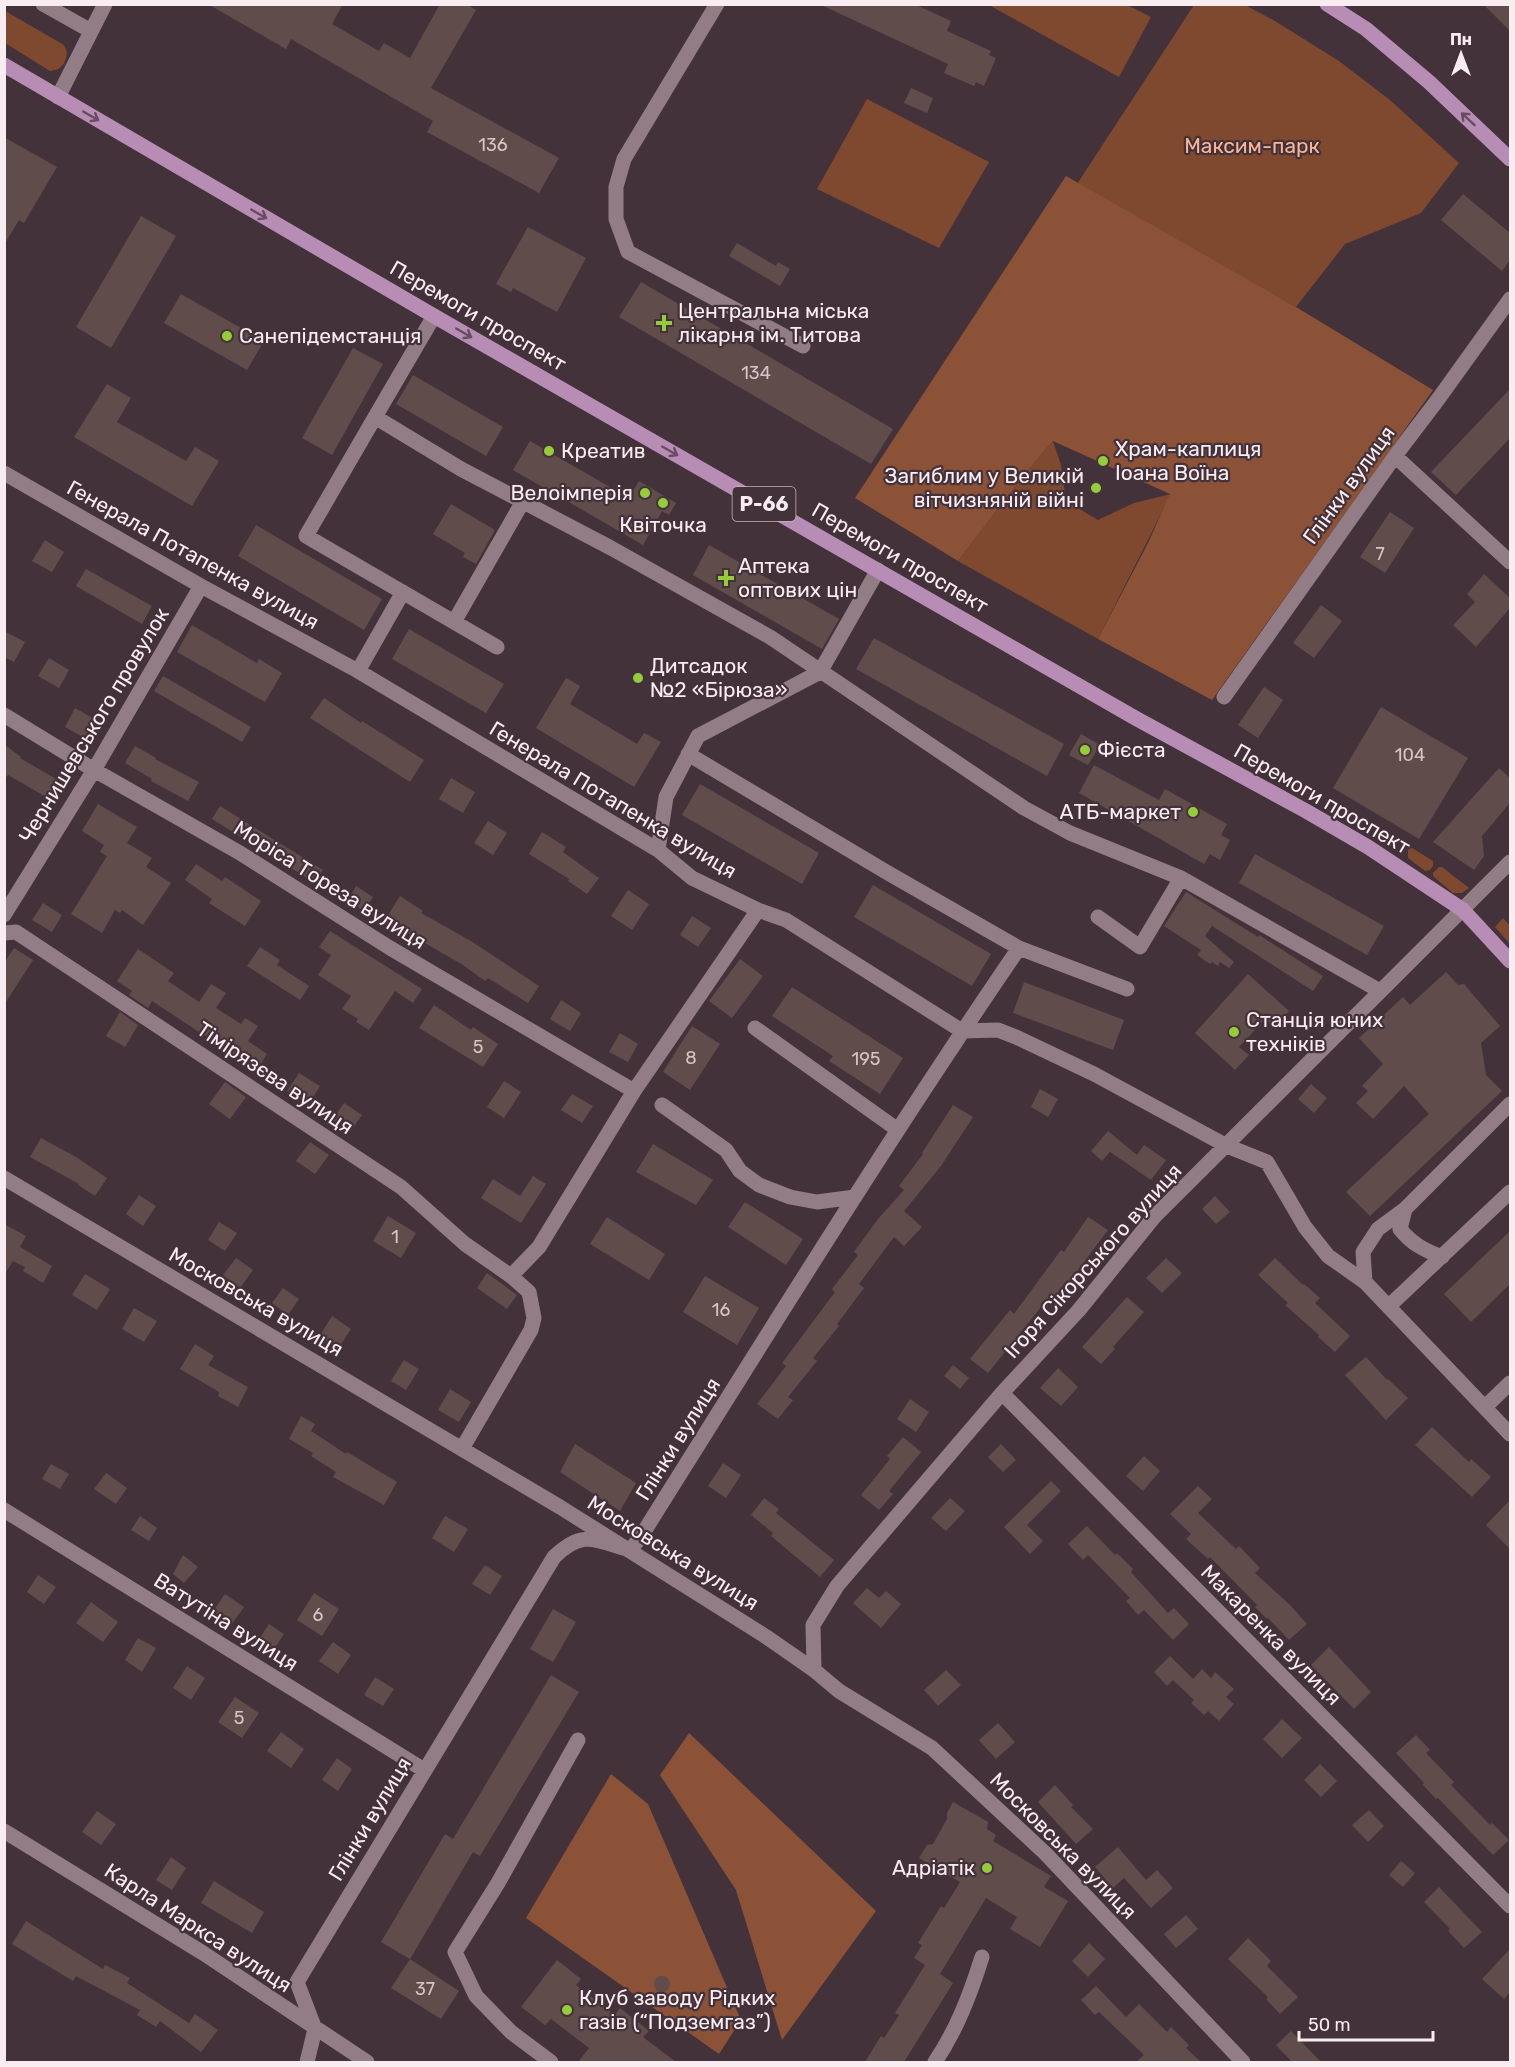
<svg xmlns="http://www.w3.org/2000/svg" width="1515" height="2067" font-family="Rubik,sans-serif">
  <rect width="100%" height="100%" fill="#44323a"/>
  <!-- green -->
  <path fill="#7f492f" d="M989,5H1127L1151,17L1119,77Z
    M1194,5H1245L1275,21L1339,61L1390,100L1459,163L1421,213L1345,244L1296,307L1077,184Z
    M5,11L64,45L67,52C66,63 62,70 50,71L5,43Z
    M867,99L989,162L939,248L817,189Z
    M1053,441L1061,465L1066,501L1098,520L1134,503L1171,494L1098,639L958,561L1023,476Z
    M1412,848L1433,861V866L1430,870L1425,871L1408,858V850Z
    M1439,867H1442L1469,888L1462,893H1453L1433,876V873Z
    M1503,918L1510,926V944L1495,927Z"/>
  <!-- forest -->
  <path fill="#8b5237" d="M1066,176L1296,307L1433,390L1212,700L1098,639L1148,543L1170,494L1053,441L1023,476L958,561L855,498Z
    M689,1733L876,1911L782,2040L736,1890L660,1775Z
    M611,1774L648,1804L741,2020L719,2054L526,1918Z"/>
  <!-- building -->
  <path fill="#614c4c" d="M208,4H343L332,24L379,51L384,43L410,58L440,4H467L476,10L431,88L559,158L539,193L427,132L433,121L291,39L286,49Z
    M819,4H914L951,21L947,31L991,51L989,55L996,58L984,86L976,82L974,86L944,73L948,64Z
    M1483,4H1510V31Z
    M911,88L933,98L927,113L904,103Z
    M4,137L57,167L24,223L19,220L4,245Z
    M1463,194L1510,233V260L1502,271L1441,220Z
    M141,216L176,236L111,348L76,327Z
    M528,227L586,258L557,312L513,288L511,292L496,284Z
    M737,243L776,266L778,262L790,269L780,286L729,256Z
    M641,282L893,429L871,464L619,317Z
    M181,294L264,341L247,370L164,323Z
    M353,348L383,364L332,455L302,438Z
    M413,375L503,427L486,456L396,404Z
    M107,384L131,398L117,422L186,461L195,447L219,461L192,506L74,437Z
    M1510,389V438L1456,495L1431,472Z
    M530,441L629,498L639,481L676,503L669,515L662,511L643,545L513,470Z
    M451,504L495,530L476,564L463,557L465,553L433,534Z
    M1390,512L1414,528L1385,573L1360,557Z
    M256,525L382,599L364,630L238,556Z
    M45,540L64,552L52,572L32,561Z
    M709,545L839,619L822,649L693,575Z
    M86,569L152,606L142,624L76,586Z
    M1484,574L1510,598V608L1476,647L1453,625L1475,602L1467,594Z
    M1321,605L1342,621L1314,658L1293,643Z
    M192,625L257,663L259,659L282,673L265,702L177,652Z
    M409,629L504,684L486,713L392,659Z
    M4,631L25,642L14,662L4,657Z
    M874,638L1064,744L1047,776L856,669Z
    M49,658L69,670L59,688L38,676Z
    M163,676L251,727L242,742L154,691Z
    M566,678L580,686L570,704L637,744L644,733L661,742L634,787L536,728Z
    M1264,687L1283,700L1258,738L1238,725Z
    M324,698L361,723L362,721L424,760L410,782L310,718Z
    M1381,707L1468,758L1419,839L1333,788Z
    M75,708L103,724L93,743L65,727Z
    M1081,734L1100,745L1088,765L1069,755Z
    M4,744L21,757L20,758L63,783L53,801L8,775L4,779Z
    M135,746L156,758L155,759L199,782L188,801L151,781L152,779L125,763Z
    M1094,765L1159,800L1165,789L1227,824L1221,835L1230,840L1220,860L1210,854L1204,864L1079,793Z
    M1499,768L1510,778V803L1482,836L1484,856L1474,870L1433,842Z
    M451,778L475,792L463,813L439,799Z
    M700,784L819,853L802,884L682,815Z
    M98,804L137,827L127,843L152,858L146,867L171,883L143,925L122,910L120,913L115,910L102,933L71,914L107,856L100,852L104,845L82,831Z
    M220,806L323,870L315,883L212,819Z
    M488,821L507,833L493,855L474,843Z
    M542,832L566,847L563,852L599,878L587,894L568,881L569,879L529,854Z
    M1255,854L1384,926L1367,955L1239,883Z
    M196,864L222,881L225,877L261,901L245,926L209,903L212,899L185,880Z
    M873,885L991,954L972,986L854,917Z
    M356,886L373,897L364,911L348,900Z
    M628,890L649,904L632,930L611,916Z
    M1186,892L1258,937L1259,935L1323,976L1313,991L1212,926L1205,936L1234,962L1229,968L1220,962L1218,966L1212,962L1210,964L1197,955L1201,950L1164,926Z
    M400,896L423,911L421,913L471,941L539,986L528,1003L488,978L485,981L463,965L385,920Z
    M43,903L62,915L52,932L32,920Z
    M692,916L711,928L698,947L680,935Z
    M330,931L422,989L413,1003L395,991L369,1030L356,1022L358,1019L342,1009L351,996L318,975L331,955L319,947Z
    M260,947L280,960L277,965L309,986L300,1000L247,966Z
    M14,948L33,960L4,1005V963Z
    M138,949L174,973L168,981L199,1002L211,984L226,993L216,1008L241,1024L245,1018L258,1026L248,1041L267,1054L257,1070L152,1001L148,1008L129,995L132,991L117,981Z
    M740,959L763,976L732,1018L709,1001Z
    M1446,972L1458,985L1464,984L1500,1026L1481,1043L1486,1075L1502,1091L1370,1216L1346,1192L1429,1114L1404,1086L1373,1119L1356,1103L1368,1091L1362,1086L1383,1064L1359,1038L1403,997L1410,1005Z
    M1248,974L1289,1011L1274,1028L1265,1019L1239,1047L1249,1055L1235,1070L1195,1033Z
    M1024,982L1124,1020L1113,1050L1013,1013Z
    M792,987L903,1058L880,1094L829,1061L833,1056L772,1016Z
    M561,1000L581,1013L570,1031L550,1019Z
    M434,1005L471,1030L473,1027L498,1044L483,1067L419,1028Z
    M120,1012L138,1025L125,1047L106,1036Z
    M692,1026L720,1044L690,1090L663,1072Z
    M620,1033L638,1044L628,1062L609,1052Z
    M299,1073L320,1086L308,1105L287,1091Z
    M504,1081L521,1092L504,1118L487,1107Z
    M225,1082L246,1097L230,1119L209,1104Z
    M1311,1084L1327,1098L1314,1113L1298,1099Z
    M1040,1089L1058,1099L1048,1117L1031,1107Z
    M572,1094L593,1106L582,1123L561,1110Z
    M344,1103L362,1115L350,1132L332,1120Z
    M953,1105L973,1117L941,1166L904,1211L922,1227L904,1246L894,1237L859,1284L864,1288L837,1324L839,1326L813,1358L817,1361L788,1397L793,1400L778,1419L757,1404L786,1366L782,1363L835,1292L832,1289L858,1255L854,1252L878,1219L904,1190L899,1186L923,1154L922,1153Z
    M1108,1131L1137,1155L1144,1145L1166,1160L1151,1180L1110,1152L1102,1161L1091,1151Z
    M41,1138L76,1157L107,1178L95,1196L78,1185L79,1184L30,1157Z
    M310,1142L329,1155L315,1174L296,1161Z
    M653,1144L713,1180L696,1205L636,1172Z
    M533,1176L546,1184L521,1223L481,1198L493,1179L520,1196Z
    M139,1195L156,1206L143,1226L126,1214Z
    M1215,1196L1230,1212L1216,1224L1202,1209Z
    M745,1202L803,1239L786,1265L728,1227Z
    M388,1216L416,1233L401,1258L373,1241Z
    M607,1217L665,1254L649,1280L590,1244Z
    M1088,1217L1108,1230L1069,1282L1067,1280L1045,1310L1041,1307L988,1373L970,1359L1010,1310L1014,1314L1061,1250L1064,1252Z
    M219,1222L237,1233L225,1251L208,1240Z
    M4,1224L26,1236L20,1247L52,1266L43,1283L23,1271L25,1267L13,1261L4,1275Z
    M1510,1231V1284L1471,1322L1444,1294Z
    M236,1258L253,1270L240,1288L223,1275Z
    M1166,1258L1182,1273L1162,1293L1146,1278Z
    M1275,1258L1303,1285L1304,1284L1320,1298L1315,1303L1350,1336L1335,1352L1318,1337L1319,1335L1285,1305L1288,1303L1258,1275Z
    M487,1273L517,1295L507,1309L477,1288Z
    M85,1274L110,1289L97,1310L72,1295Z
    M705,1276L759,1308L737,1345L683,1312Z
    M283,1288L299,1299L288,1315L272,1303Z
    M1127,1297L1144,1312L1113,1347L1115,1349L1101,1364L1082,1347Z
    M134,1308L157,1321L144,1342L122,1329Z
    M332,1316L351,1329L338,1349L319,1337Z
    M195,1344L214,1356L208,1365L248,1387L238,1407L218,1396L219,1392L180,1369Z
    M1366,1357L1387,1380L1388,1379L1408,1398L1386,1420L1345,1375Z
    M404,1360L419,1369L406,1390L391,1381Z
    M953,1365L969,1378L960,1389L944,1376Z
    M1058,1368L1078,1387L1061,1406L1040,1388Z
    M450,1389L471,1402L459,1422L438,1410Z
    M910,1399L929,1412L916,1432L897,1419Z
    M301,1416L315,1424L311,1431L346,1454L347,1452L397,1482L384,1505L333,1477L336,1472L311,1456L313,1453L289,1439Z
    M1432,1427L1469,1462L1471,1459L1491,1477L1472,1497L1415,1445Z
    M903,1437L921,1452L889,1491L893,1494L879,1510L861,1495L890,1459L887,1456Z
    M575,1444L636,1483L620,1511L560,1472Z
    M1001,1444L1016,1460L1003,1472L988,1457Z
    M1144,1456L1160,1471L1143,1491L1126,1476Z
    M723,1463L741,1475L726,1498L708,1486Z
    M51,1464L69,1474L60,1489L42,1479Z
    M106,1473L127,1488L116,1504L94,1489Z
    M1051,1481L1061,1491L1027,1525L1043,1541L1030,1554L1004,1527Z
    M1198,1486L1212,1499L1198,1513L1236,1549L1239,1546L1260,1568L1255,1573L1290,1605L1307,1624L1289,1640L1268,1618L1267,1619L1255,1607L1257,1605L1210,1557L1208,1559L1186,1539L1191,1534L1170,1514Z
    M764,1498L779,1509L776,1513L834,1560L820,1577L771,1536L773,1533L751,1515Z
    M950,1498L965,1511L946,1531L931,1518Z
    M1510,1500V1549L1486,1525Z
    M140,1516L157,1528L149,1541L131,1530Z
    M445,1516L468,1529L454,1552L432,1538Z
    M1087,1526L1115,1555L1117,1553L1133,1569L1131,1572L1168,1613L1174,1608L1189,1624L1173,1640L1144,1610L1138,1615L1126,1601L1130,1598L1088,1555L1083,1560L1068,1544Z
    M183,1555L198,1567L184,1583L173,1574Z
    M485,1565L502,1576L490,1595L472,1584Z
    M38,1575L56,1587L44,1604L27,1592Z
    M867,1588L879,1598L886,1591L901,1604L881,1628L853,1603Z
    M314,1593L339,1609L322,1636L297,1620Z
    M225,1594L244,1607L231,1625L212,1613Z
    M91,1602L118,1622L103,1642L76,1623Z
    M553,1609L576,1622L553,1662L530,1649Z
    M269,1624L284,1634L274,1649L259,1639Z
    M138,1638L156,1648L142,1672L125,1660Z
    M333,1642L351,1655L338,1674L319,1661Z
    M1329,1647L1371,1692L1354,1709L1311,1665Z
    M1170,1656L1193,1679L1202,1669L1211,1678L1215,1672L1234,1689L1226,1697L1234,1704L1219,1721L1208,1711L1204,1715L1191,1703L1194,1700L1173,1680L1167,1686L1154,1672Z
    M187,1666L205,1678L191,1700L173,1688Z
    M946,1670L961,1685L938,1706L924,1690Z
    M551,1675L579,1692L480,1856L473,1852L410,1959L381,1942L445,1834L453,1839Z
    M375,1677L394,1689L383,1706L364,1695Z
    M235,1697L259,1713L242,1738L218,1722Z
    M1282,1719L1302,1738L1282,1758L1263,1739Z
    M998,1723L1015,1742L996,1759L979,1740Z
    M281,1732L304,1749L291,1768L267,1751Z
    M1416,1735L1430,1750L1426,1753L1454,1782L1451,1785L1490,1825L1492,1823L1509,1840L1493,1855L1438,1798L1436,1799L1423,1785L1424,1783L1396,1753Z
    M337,1758L352,1769L338,1791L322,1780Z
    M1320,1764L1337,1781L1321,1797L1304,1780Z
    M1055,1785L1073,1805L1071,1807L1093,1829L1076,1844L1038,1802Z
    M953,1802L988,1822L987,1829L996,1835L993,1841L1051,1876L1044,1887L1068,1901L1040,1947L1010,1929L1017,1917L986,1898L940,1974L953,1983L904,2062H865L881,2036L884,2038L899,2015L895,2013L925,1965L914,1958L922,1945L918,1943L941,1906L944,1908L960,1882L919,1858L927,1845L933,1844L947,1819V1813Z
    M1369,1810L1384,1826L1368,1842L1352,1825Z
    M97,1811L116,1824L101,1845L82,1832Z
    M1118,1847L1146,1880L1157,1870L1173,1888L1151,1908L1124,1878L1113,1888L1095,1867Z
    M171,1857L186,1868L172,1890L156,1880Z
    M1401,1861L1415,1873L1403,1887L1389,1875Z
    M214,1881L264,1912L252,1933L201,1903Z
    M1439,1887L1482,1932L1464,1948L1448,1931L1450,1929L1424,1902Z
    M1186,1915L1198,1929L1176,1948L1164,1934Z
    M26,1921L103,1969L105,1965L130,1978L127,1983L189,2023L195,2014L218,2030L201,2052L160,2021L156,2027L137,2015L140,2010L76,1976L73,1981L12,1944Z
    M1248,1938L1271,1961L1267,1966L1298,1997L1280,2014L1266,1999L1268,1997L1228,1959Z
    M1089,1943L1105,1959L1088,1977L1072,1961Z
    M1510,1949V1992L1504,1999L1482,1979Z
    M410,1959L459,1991L441,2019L391,1988Z
    M557,1960L581,1979L576,1985L615,2015L620,2008L649,2031L643,2037L676,2062H578L589,2048L551,2019L545,2025L521,2007Z
    M654 1984a8 8 0 1 1 16 0a8 8 0 1 1-16 0Z
    M1096,1986L1126,2017L1139,2004L1167,2032L1171,2027L1189,2045L1186,2048L1201,2062H1136L1144,2055L1099,2012L1095,2015L1081,2000Z
    M1291,2031L1321,2062H1292L1276,2045Z"/>
  <g fill="none" stroke-linecap="round" stroke-linejoin="round">
    <!-- minor -->
    <path stroke="#927d86" stroke-width="15" d="M43,4L91,31
      M717,4L624,159L616,187V219L628,252L803,346
      M58,97L105,4
      M375,417L434,316
      M1395,456L1510,562
      M4,473L201,586L358,671L658,850L692,878L758,910L786,920L962,1031L998,1030L1016,1037L1094,1074L1227,1146L1267,1162L1305,1227L1328,1256L1365,1282L1510,1434
      M454,622L522,503
      M497,647L306,536L375,417L461,469L611,548L770,637L1024,808L1070,833L1181,878L1380,991
      M358,671L403,592
      M1224,697L1395,456L1439,398L1510,299
      M4,715L94,770L240,853L390,948L634,1091
      M688,754L888,873L1019,948L1127,989
      M658,850L666,797L698,736L820,672L878,570
      M4,915L94,770L201,586
      M1098,917L1140,947L1181,878
      M4,933L16,932L401,1187L465,1244L511,1276L529,1292L534,1318L531,1330L463,1447
      M755,1028L898,1130
      M662,1105L726,1150L740,1171L759,1185L790,1197L817,1202L855,1197
      M4,1178L560,1507L765,1636L814,1670L839,1691L932,1748L1046,1854L1243,2062
      M1405,1209L1400,1229C1412,1244 1424,1250 1442,1257
      M511,1276L539,1247L634,1091L758,910
      M1365,1282L1363,1252L1378,1229L1405,1209L1510,1104
      M1389,1306L1510,1192
      M1002,1393L1510,1906
      M1485,1407L1510,1383
      M4,1510L424,1770
      M814,1670L813,1625L837,1586L1002,1393L1079,1310L1154,1217L1510,862
      M4,1831L203,1953L367,2062
      M307,2062L315,2029L297,1982L554,1557C583,1529 595,1540 630,1550L640,1538C764,1340 887,1141 1019,948
      M551,2062L511,2032L476,1996L455,1952L498,1883L578,1740
      M935,2062C957,2029 970,1995 982,1957"/>
    <!-- major -->
    <path stroke="#b78db6" stroke-width="15" d="M1327,4L1366,29L1429,82L1510,159
      M4,65L434,316L1137,719L1306,811L1368,847L1463,910L1510,961"/>
  </g>
  <!-- one-way arrows -->
  <defs><path id="oneway-shaft" d="M-6 0H5M1.5-3L5.5 0L1.5 3" fill="none" stroke-width="1.6" stroke-linecap="round" stroke-linejoin="round" transform="scale(1.5)"/></defs>
  <g stroke="#664d5f">
    <use href="#oneway-shaft" transform="translate(91 116) rotate(30)"/>
    <use href="#oneway-shaft" transform="translate(1468 119) rotate(-137)"/>
    <use href="#oneway-shaft" transform="translate(259 214) rotate(30)"/>
    <use href="#oneway-shaft" transform="translate(464 333) rotate(30)"/>
    <use href="#oneway-shaft" transform="translate(670 451) rotate(30)"/>
  </g>
  <!-- markers -->
  <g fill="#95cc3b" stroke="#44323a" stroke-width="2">
    <path d="M661 314h6v6h6v6h-6v6h-6v-6h-6v-6h6z"/>
    <circle cx="227" cy="336" r="6"/>
    <circle cx="549" cy="451" r="6"/>
    <circle cx="1103" cy="461" r="6"/>
    <circle cx="1096" cy="488" r="6"/>
    <circle cx="645" cy="493" r="6"/>
    <circle cx="663" cy="503" r="6"/>
    <path d="M723 569h6v6h6v6h-6v6h-6v-6h-6v-6h6z"/>
    <circle cx="638" cy="678" r="6"/>
    <circle cx="1085" cy="750" r="6"/>
    <circle cx="1193" cy="812" r="6"/>
    <circle cx="1234" cy="1032" r="6"/>
    <circle cx="987" cy="1868" r="6"/>
    <circle cx="567" cy="2010" r="6"/>
  </g>
  <g text-anchor="middle" stroke-width="4.5" stroke-linejoin="round" paint-order="stroke">
    <!-- number labels -->
    <g font-size="18" fill="#d3c5c8">
      <text x="493" y="151">136</text>
      <text x="756" y="379">134</text>
      <text x="1380" y="560">7</text>
      <text x="1410" y="761">104</text>
      <text x="478" y="1053">5</text>
      <text x="691" y="1064">8</text>
      <text x="866" y="1065">195</text>
      <text x="395" y="1243">1</text>
      <text x="721" y="1316">16</text>
      <text x="318" y="1621">6</text>
      <text x="239" y="1724">5</text>
      <text x="425" y="1995">37</text>
    </g>
    <!-- shield labels -->
    <rect fill="#44323a" stroke="#c3b5bb" stroke-width="1.5" x="732.5" y="487" width="63" height="34" rx="4.5"/>
    <g font-size="20" font-weight="bold" fill="#f9edf2">
      <text x="764" y="511">Р-66</text>
    </g>
    <!-- park labels -->
    <g font-size="21" fill="#fab595" stroke="#44323a">
      <text x="1252" y="153">Максим-парк</text>
    </g>
    <!-- poi labels -->
    <g font-size="21" fill="#f9edf2" stroke="#44323a" text-anchor="start">
      <text x="678" y="318">Центральна міська<tspan x="678" dy="24">лікарня ім. Титова</tspan></text>
      <text x="239" y="343">Санепідемстанція</text>
      <text x="1115" y="456">Храм-каплиця<tspan x="1115" dy="24">Іоана Воїна</tspan></text>
      <text x="561" y="458">Креатив</text>
      <text x="1084" y="483" text-anchor="end">Загиблим у Великій<tspan x="1084" dy="24">вітчизняній війні</tspan></text>
      <text x="633" y="500" text-anchor="end">Велоімперія</text>
      <text x="663" y="532" text-anchor="middle">Квіточка</text>
      <text x="738" y="573">Аптека<tspan x="738" dy="24">оптових цін</tspan></text>
      <text x="650" y="673">Дитсадок<tspan x="650" dy="24">№2 «Бірюза»</tspan></text>
      <text x="1097" y="757">Фієста</text>
      <text x="1181" y="819" text-anchor="end">АТБ-маркет</text>
      <text x="1246" y="1027">Станція юних<tspan x="1246" dy="24">техніків</tspan></text>
      <text x="975" y="1875" text-anchor="end">Адріатік</text>
      <text x="579" y="2005">Клуб заводу Рідких<tspan x="579" dy="24">газів (“Подземгаз”)</tspan></text>
    </g>
    <!-- street labels -->
    <g font-size="21" fill="#f9edf2" stroke="#44323a">
      <text transform="translate(478 316) rotate(30)" y="7">Перемоги проспект</text>
      <text transform="translate(1349 485) rotate(-54)" y="7">Глінки вулиця</text>
      <text transform="translate(193 555) rotate(29)" y="7">Генерала Потапенка вулиця</text>
      <text transform="translate(900 558) rotate(30)" y="7">Перемоги проспект</text>
      <text transform="translate(94 725) rotate(-59)" y="7">Чернишевського провулок</text>
      <text transform="translate(1322 799) rotate(30)" y="7">Перемоги проспект</text>
      <text transform="translate(613 800) rotate(31)" y="7">Генерала Потапенка вулиця</text>
      <text transform="translate(330 885) rotate(32)" y="7">Моріса Тореза вулиця</text>
      <text transform="translate(275 1078) rotate(34)" y="7">Тімірязєва вулиця</text>
      <text transform="translate(1093 1261) rotate(-48)" y="7">Ігоря Сікорського вулиця</text>
      <text transform="translate(256 1302) rotate(30)" y="7">Московська вулиця</text>
      <text transform="translate(678 1439) rotate(-58)" y="7">Глінки вулиця</text>
      <text transform="translate(673 1553) rotate(32)" y="7">Московська вулиця</text>
      <text transform="translate(226 1622) rotate(32)" y="7">Ватутіна вулиця</text>
      <text transform="translate(1271 1635) rotate(45)" y="7">Макаренка вулиця</text>
      <text transform="translate(370 1819) rotate(-59)" y="7">Глінки вулиця</text>
      <text transform="translate(1063 1846) rotate(45)" y="7">Московська вулиця</text>
      <text transform="translate(198 1928) rotate(33)" y="7">Карла Маркса вулиця</text>
    </g>
  </g>
  <!-- border -->
  <rect width="1515" height="2067" fill="none" stroke="#f9edf2" stroke-width="12"/>
  <!-- north arrow -->
  <g transform="translate(1461 54)" stroke="#44323a" stroke-width="4.5" paint-order="stroke">
  <path d="M0-4.5L10 22L0 15L-10 22Z" fill="#f9edf2"/>
  <text y="-9" font-size="16" font-weight="bold" text-anchor="middle" fill="#f9edf2">Пн</text>
  </g>
  <!-- scale -->
  <path d="M1299 2031v9h134v-9" fill="none" stroke="#f9edf2" stroke-width="3"/>
  <text x="1308" y="2031" font-size="18" fill="#f9edf2" stroke="#44323a" stroke-width="4.5" paint-order="stroke">50 m</text>
</svg>
